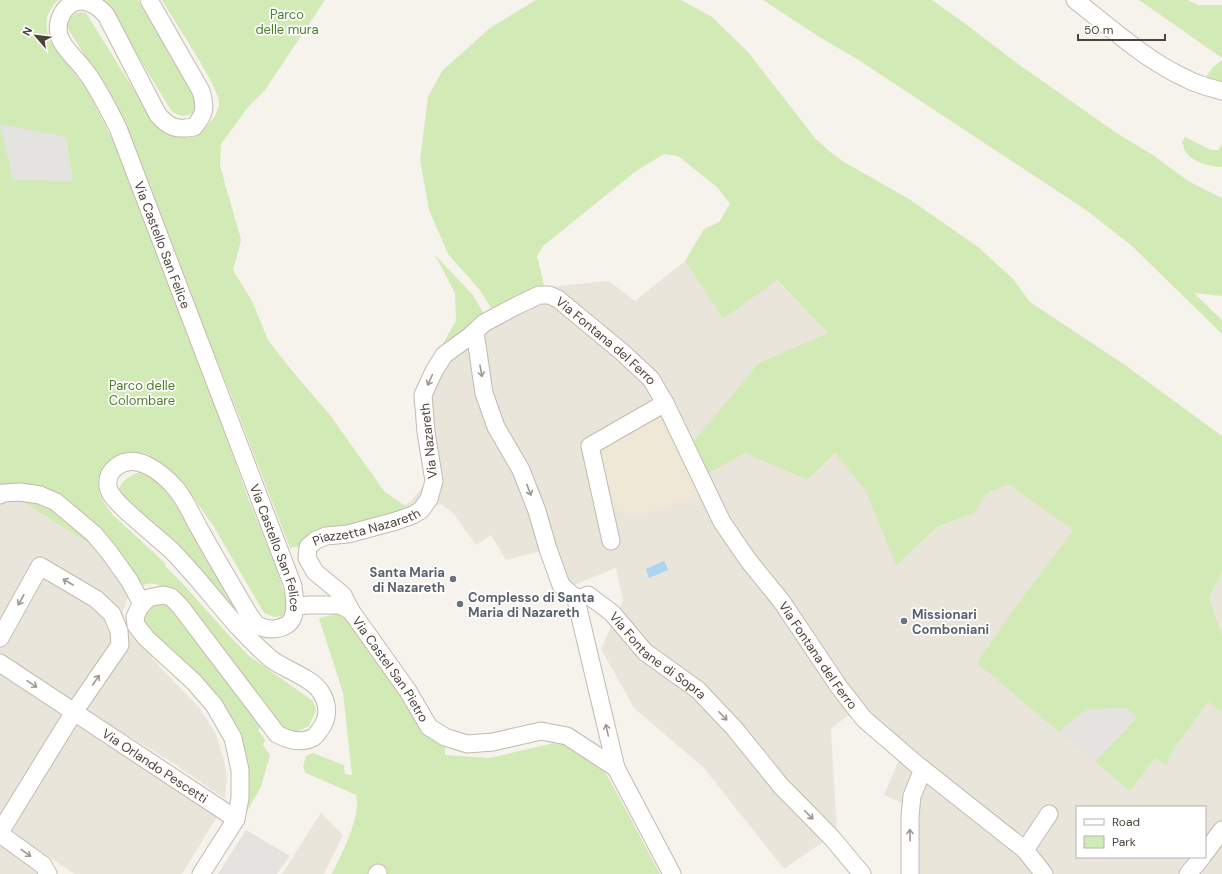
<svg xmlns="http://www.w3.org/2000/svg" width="1222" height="874" font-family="'DM Sans',sans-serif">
  <rect width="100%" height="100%" fill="#f6f3ec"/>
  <!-- residential -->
  <path fill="#eae5da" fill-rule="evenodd" d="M685,261L723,319L776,280L829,333L759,363L707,473L745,453L807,480L835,453L866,492L896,564L937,527L974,513L989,492L1009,485L1074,530L1016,606L1155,758L1167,765L1169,756L1208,702L1222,713V874H912L916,809L884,795L901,755L861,720L847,716L831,729L837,832L784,869L704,768L634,708L601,649L623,601L616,568L559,591L544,550L506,560L491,535L476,545L453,513L442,505L434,504L399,522L404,505L410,502L427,482L422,462L413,400L425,372L438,352L491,308L550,287L609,281L635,301ZM1077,807H1205V857H1077Z
    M12,495L99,550L134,590L127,599L123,613L127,627L159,666L198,706L215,732L224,760L227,776L225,799L176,765L77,705L66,708L0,817V498Z
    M1222,572V634L1209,598Z
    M76,724L167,780L218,815L182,874H75L11,832Z
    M321,813L343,835L324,874H282Z
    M0,846L14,854L34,869L37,874H0Z"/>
  <!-- education -->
  <path fill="#efe8d6" d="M660,418L699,495L641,515L615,511L600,449Z"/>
  <!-- green -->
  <path fill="#d2eab5" d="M0,0H58C46,13 44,21 49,39L88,91L120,155L214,403L248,498L275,564L288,605L286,612L283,616L274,617L264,613L214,527L193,497L187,498L171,478L118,459L98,479L99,493L105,504L113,515L166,564L165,566L183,584L226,632L248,655L313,701L316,710L309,726L292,734L272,719L174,593C159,585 152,579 137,588L99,550L12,495L0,498Z
    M103,0H138L193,92L198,103L193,113C184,117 178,117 171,110Z
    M162,0H325L265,90L248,107L221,144L220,166L241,240L233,270L252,301L268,340L293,372L330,415L384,491L404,505L399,522L375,531L290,548L229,390L174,260L106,90L67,27C67,17 77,10 86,13L154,122C166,135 174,138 192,136C199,135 202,131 207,126C213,120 219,111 219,102C220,89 171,16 162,0Z
    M536,0H681L712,17L748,52L815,138L829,151L844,162L909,199L978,247L1013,279L1030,302L1125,365L1222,436V572L1209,598L1222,634V713L1208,702L1169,756L1167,766L1155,758L1130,791L1095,762L1137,717L1087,709L1059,732L977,663L1016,606L1073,530L1009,485L989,492L974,513L937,527L896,565L866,492L835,453L807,480L745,453L707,474L693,442L759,363L828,333L777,280L723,319L685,261L704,229L719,222L730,204L717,187L678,156L664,154L636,171L543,246L537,256L545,289L491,308L479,289L448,254L429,210L420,160L428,97L442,71L490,28Z
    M763,0H932L963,22L1018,64L1118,134L1153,155L1188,181L1222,198V296L1194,293L1222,320V334L1132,246L1086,210L857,59L821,38Z
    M1139,0H1188L1198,5H1222V58Z
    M1222,60V86L1204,80L1213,67Z
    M1185,137L1211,150H1218L1222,144V167C1210,167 1192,162 1185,151C1184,148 1183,145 1182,142Z
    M435,255L472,294L484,314L438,352L456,321L455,293Z
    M144,471L166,485L242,617L180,550L144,520L118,491C123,478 132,474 144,471Z
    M162,601L178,611L262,725L258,730L265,740L263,745L270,755L261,787L246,813L249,769L242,736L202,677L148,635L142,625V614L151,604Z
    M336,614L354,621L445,743V755L490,758L554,743L569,745L603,769L611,782L660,874H332C341,855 362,815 356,795L306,773L303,767L306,756L313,753L344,765L345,774L352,775L343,693L319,618Z"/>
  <!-- parking -->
  <path fill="#e5e3e0" d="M0,124L66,137L73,181L13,180Z
    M1126,708L1137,717L1095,762L1059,732L1087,709Z
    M246,830L290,856L277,874H218Z"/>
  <!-- water -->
  <path fill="#a9d4f2" d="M664,561L668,570L649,578L646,569Z"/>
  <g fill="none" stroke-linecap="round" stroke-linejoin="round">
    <defs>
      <g id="minor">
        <path id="s1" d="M149,0L201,91C206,108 205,114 194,127C176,130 170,128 158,115L106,15C100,8 93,3 83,1C64,0 54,23 60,38C64,50 79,61 86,72C99,89 108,109 118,128L293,586C294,596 297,607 293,617C288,631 265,632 255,623C253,620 250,616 248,613C232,585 215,557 199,528C192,516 186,501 177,490C163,473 132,447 112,471C106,478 107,488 111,494C119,506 130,514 140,523C150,532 161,541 171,550C206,585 233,627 271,659C284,669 312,678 320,691C329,704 329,719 319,731C317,734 315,737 312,738C300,744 288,740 277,734L180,606L171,597L163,595L148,598L139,608L135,617L136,625L146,638L194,682L214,705L233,738L240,770V798L236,819L201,874"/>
        <path d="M1075,0C1111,28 1145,60 1187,79C1198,85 1211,88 1222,91"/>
        <path d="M475,332L484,393L496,427L521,470L537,511L548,549L561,585L572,595L579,599"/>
        <path d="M0,495L3,493L20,492L40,495L56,502L94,534L109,552L129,580L142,604"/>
        <path d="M611,541L590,446L665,403"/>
        <path id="s2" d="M579,599L588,595L612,613L645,652L698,690L734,728L781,786L832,838L862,874"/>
        <path d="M579,599L577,604L616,768"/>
        <path id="s3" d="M295,606L309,605H340L351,611L408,691L429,727L445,737L467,744L493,742L541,731L567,736L616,768L672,874"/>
        <path id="s4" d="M351,611L343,595L315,572L307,558L308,547L316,540L326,536L348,534L396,521L413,515L421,510L429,499L434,481L426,432L423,395L434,371L444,355L470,336L484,323L516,306L539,295H549L558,299L622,352L651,379L665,403L722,522L748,560L782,602L839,687L864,719L915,763L1025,850L1044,874"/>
        <path d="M0,638L40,566L96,599L112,614L119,631L120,645L74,712L0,832"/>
        <path id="s5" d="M0,663L236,819"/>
        <path d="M0,834L43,865L48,874"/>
        <path d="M1025,850L1049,814"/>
        <path d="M1205,853L1222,830"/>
        <path d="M377,874L378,873"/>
        <path d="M910,874V816L912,796L923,769"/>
        <path d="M1188,874L1202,857"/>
      </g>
    </defs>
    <!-- minor casing -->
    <use href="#minor" stroke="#c2bbae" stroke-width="19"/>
    <!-- minor -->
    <use href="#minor" stroke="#fff" stroke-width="17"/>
  </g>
  <!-- one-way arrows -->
  <defs><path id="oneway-shaft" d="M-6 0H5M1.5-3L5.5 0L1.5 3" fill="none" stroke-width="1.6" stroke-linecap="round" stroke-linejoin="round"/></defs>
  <g stroke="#9c9892">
    <use href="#oneway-shaft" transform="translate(481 371) rotate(80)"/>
    <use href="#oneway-shaft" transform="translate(430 380) rotate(114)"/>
    <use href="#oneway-shaft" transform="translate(529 490) rotate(69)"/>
    <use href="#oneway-shaft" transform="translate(68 582) rotate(-150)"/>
    <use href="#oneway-shaft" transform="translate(21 600) rotate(119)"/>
    <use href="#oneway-shaft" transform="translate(96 680) rotate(-56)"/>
    <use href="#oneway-shaft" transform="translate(32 684) rotate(34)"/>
    <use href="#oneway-shaft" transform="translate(723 716) rotate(46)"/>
    <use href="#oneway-shaft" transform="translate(607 730) rotate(-103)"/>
    <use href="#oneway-shaft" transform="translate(809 815) rotate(46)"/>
    <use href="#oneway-shaft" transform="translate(910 835) rotate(-91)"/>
    <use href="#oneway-shaft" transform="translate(26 853) rotate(36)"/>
  </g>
  <!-- markers -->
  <g fill="#6b7280" stroke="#fff" stroke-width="1.5">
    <circle cx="453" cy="579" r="4"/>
    <circle cx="460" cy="604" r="4"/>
    <circle cx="904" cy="621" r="4"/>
  </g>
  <g text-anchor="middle" stroke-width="3.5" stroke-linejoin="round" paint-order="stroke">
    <!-- park labels -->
    <g font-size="13" fill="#4a7f2a" stroke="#fff">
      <text x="287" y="19">Parco<tspan x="287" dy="15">delle mura</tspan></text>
      <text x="142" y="390">Parco delle<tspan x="142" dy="15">Colombare</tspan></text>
    </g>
    <!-- street labels -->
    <g font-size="13" fill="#4b4439" stroke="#fff">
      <text dy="5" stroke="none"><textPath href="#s1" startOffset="608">Via Castello San Felice</textPath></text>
      <text dy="5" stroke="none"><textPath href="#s4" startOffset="563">Via Fontana del Ferro</textPath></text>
      <text transform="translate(428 441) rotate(-96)" y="5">Via Nazareth</text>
      <text dy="5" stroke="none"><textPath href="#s4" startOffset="144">Piazzetta Nazareth</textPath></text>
      <text dy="5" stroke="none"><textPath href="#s1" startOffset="932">Via Castello San Felice</textPath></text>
      <text dy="5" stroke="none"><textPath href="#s4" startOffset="946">Via Fontana del Ferro</textPath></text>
      <text dy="5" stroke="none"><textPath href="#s2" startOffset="103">Via Fontane di Sopra</textPath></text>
      <text dy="5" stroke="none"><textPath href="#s3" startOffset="128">Via Castel San Pietro</textPath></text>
      <text dy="5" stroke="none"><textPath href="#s5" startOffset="186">Via Orlando Pescetti</textPath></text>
    </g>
    <!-- worship labels -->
    <g font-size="13" font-weight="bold" fill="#5b616d" stroke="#fff" text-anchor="start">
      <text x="445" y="577" text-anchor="end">Santa Maria<tspan x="445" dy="15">di Nazareth</tspan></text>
      <text x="468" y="602">Complesso di Santa<tspan x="468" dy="15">Maria di Nazareth</tspan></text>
      <text x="912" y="619">Missionari<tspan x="912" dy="15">Comboniani</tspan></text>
    </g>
  </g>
  <!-- legend -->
  <rect x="1076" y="806" width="130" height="52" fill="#ffffff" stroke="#b7b4b0"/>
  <rect x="1084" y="819" width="20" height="6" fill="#ffffff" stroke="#b7b4b0"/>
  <text x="1112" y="826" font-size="12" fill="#4b4439">Road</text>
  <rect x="1084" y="836" width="20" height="12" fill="#d2eab5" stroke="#b7b4b0"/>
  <text x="1112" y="846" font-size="12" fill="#4b4439">Park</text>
  <!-- north arrow -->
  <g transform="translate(36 36) rotate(298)" stroke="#ffffff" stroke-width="3" paint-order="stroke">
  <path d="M0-3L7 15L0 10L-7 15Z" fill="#4b4439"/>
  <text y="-6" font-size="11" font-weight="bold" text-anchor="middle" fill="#4b4439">N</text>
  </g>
  <!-- scale -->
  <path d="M1078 34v6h87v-6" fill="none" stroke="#4b4439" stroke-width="2"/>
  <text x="1084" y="34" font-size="12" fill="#4b4439" stroke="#ffffff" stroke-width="3" paint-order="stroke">50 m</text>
</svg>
